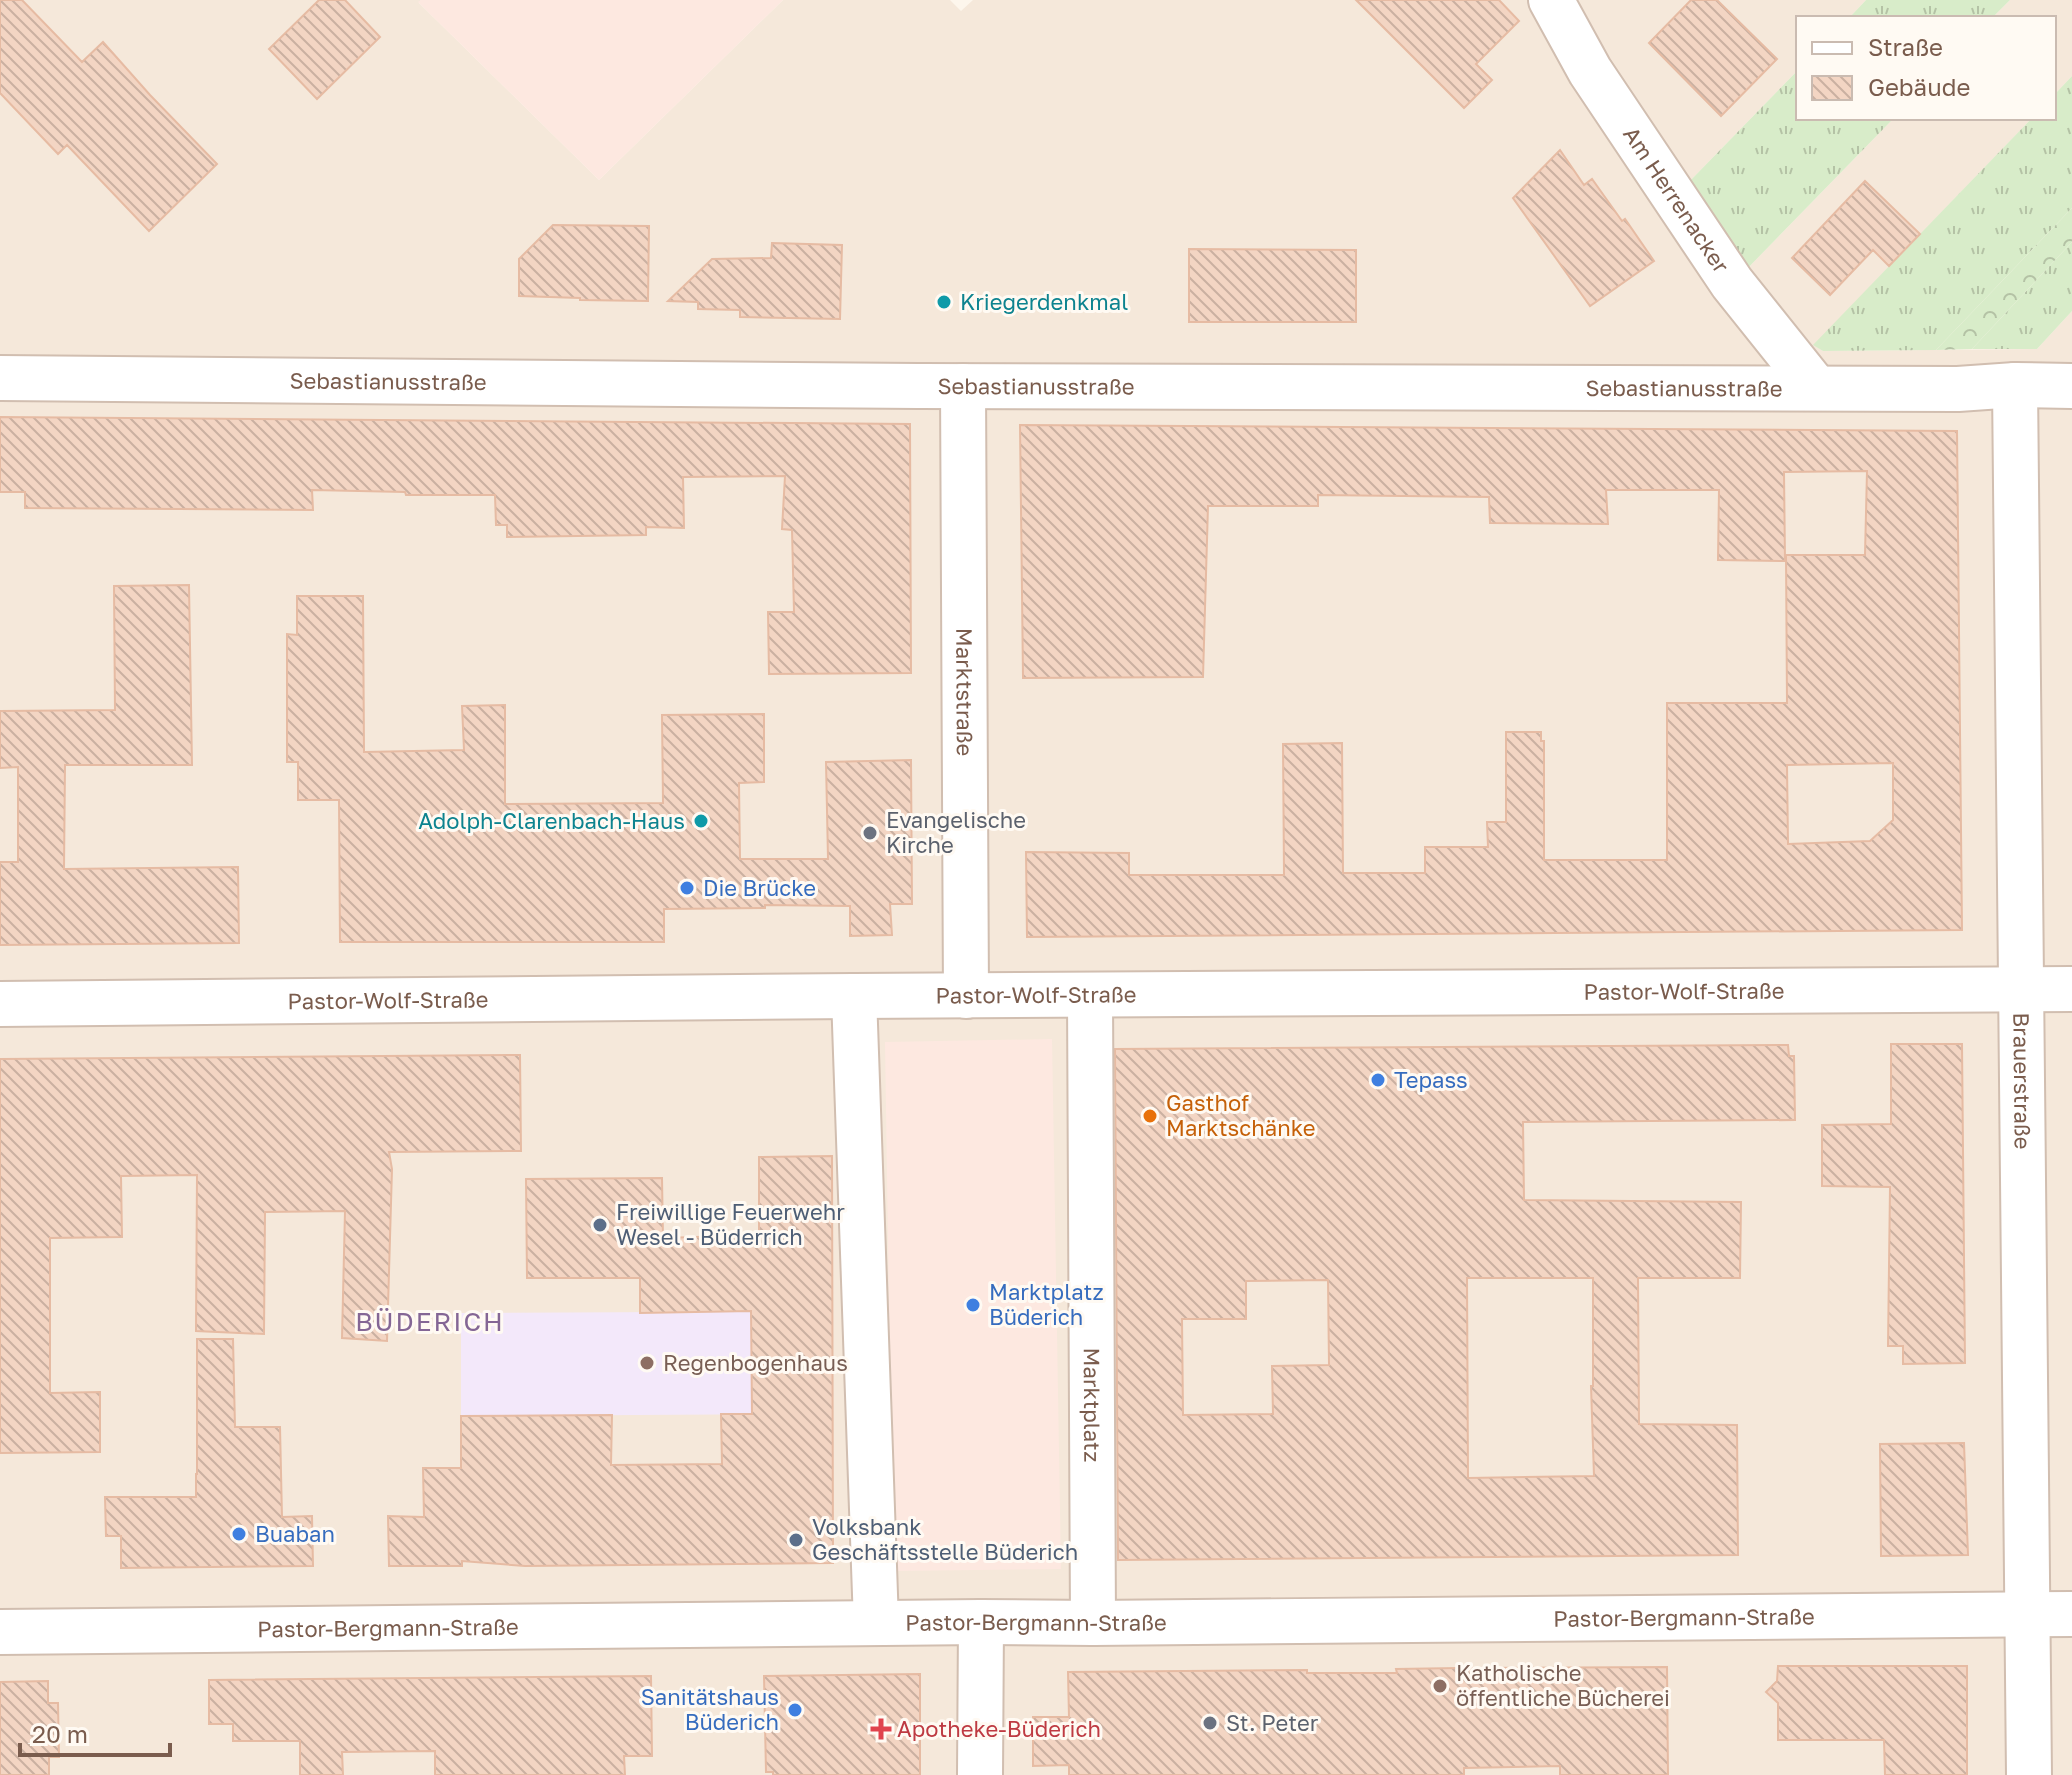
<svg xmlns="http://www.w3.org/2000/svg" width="2072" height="1775" font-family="'Golos Text',sans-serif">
  <defs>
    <pattern id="grass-tufts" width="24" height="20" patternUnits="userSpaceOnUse" patternTransform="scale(2)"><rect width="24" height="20" fill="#d8ecc9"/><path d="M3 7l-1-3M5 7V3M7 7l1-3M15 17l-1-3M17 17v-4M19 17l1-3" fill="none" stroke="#b4c2a5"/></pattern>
    <pattern id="forest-crowns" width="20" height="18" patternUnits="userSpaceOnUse" patternTransform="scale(2)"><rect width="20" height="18" fill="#d8ecc9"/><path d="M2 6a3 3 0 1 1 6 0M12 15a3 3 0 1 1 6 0" fill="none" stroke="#b4c2a5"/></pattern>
    <pattern id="building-back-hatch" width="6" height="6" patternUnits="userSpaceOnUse" patternTransform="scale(2)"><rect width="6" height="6" fill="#f3d5c3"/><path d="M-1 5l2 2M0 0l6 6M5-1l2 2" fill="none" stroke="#cab0a1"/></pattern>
  </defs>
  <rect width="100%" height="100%" fill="#fdf6ec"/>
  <!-- residential -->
  <path fill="#f5e8da" d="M0,0H421L419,3L599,180L783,0H950L961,11L973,0H1866L1849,18H1798V70L1686,185L1744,272L1894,118H2032L1814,345L1823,351L2037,349L2072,311V1775H0Z
    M2010,0H2072V76L2054,95V18H1992Z"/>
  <!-- commercial -->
  <path fill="#fde8e0" d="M421,0H783L599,180L418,2Z
    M1052,1039L1061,1569L893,1571L885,1042Z"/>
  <!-- education -->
  <path fill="#f3e8fa" d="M832,1275L833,1414L461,1416V1313L676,1312Z"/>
  <!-- grass -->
  <path fill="url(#grass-tufts)" d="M1866,0H2010L1992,18H1849Z
    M1798,70V118H1894L1744,272L1686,185Z
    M2072,76V208L1936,350L1823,351L1813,345L2032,118H2054V95Z
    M2072,242V311L2037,349H1972Z"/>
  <!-- forest -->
  <path fill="url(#forest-crowns)" d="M2072,208V242L1972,349L1936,350Z"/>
  <!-- building -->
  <path fill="url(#building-back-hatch)" stroke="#e6bba3" stroke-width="2" fill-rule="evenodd" d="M0,0H22L82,62L103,42L150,95L217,164L149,231L67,145L58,154L0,93Z
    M319,0H345L380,37L317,99L269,49Z
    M1356,0H1499L1519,21L1476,64L1492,80L1464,108Z
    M1691,0H1717L1777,59L1721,116L1649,43Z
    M1560,150L1584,185L1592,179L1622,221L1625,219L1654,261L1590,306L1513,198Z
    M1865,181L1920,234L1889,266L1873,250L1830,295L1792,258Z
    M553,225L649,226L648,301L580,300V298L519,296V259Z
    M772,243L842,245L840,319L740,317V310L698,309V302L668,301L712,259L771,258Z
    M1189,249L1356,250V322H1189Z
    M0,417L910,424L911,673L769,674L768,612H794L792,530L782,529L785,476L683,477L684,528L646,527V535L507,537V525H496L495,495H406L405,492L312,490L313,510L25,508V492H0Z
    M1020,425L1957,431L1962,930L1027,937L1026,852L1129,853V875H1284L1283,744L1342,743L1343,873H1425V847H1488L1487,822H1506V732H1541V741H1544V860H1667V703H1787L1786,555H1865L1867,471L1784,472L1785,561L1718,560L1719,490H1606L1608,524L1490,523L1489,497L1318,495V506H1208L1203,677L1023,678ZM1893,763V820L1870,841L1788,844L1787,765Z
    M189,585L192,765H65L64,869L238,867L239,943L0,945V862H18V767L0,768V711L115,710L114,586Z
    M297,596H363L364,752L464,750L462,706L505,705V804L663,803L662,715L764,714V782L739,783L740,859H828L826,762L911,760L912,904H890L892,935L850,936V906L765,905V908L664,909V942H340L339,800H298V762H287V634L297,635Z
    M1891,1044H1962L1965,1363L1903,1364V1346H1888L1890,1187L1822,1186V1125L1891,1124Z
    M1788,1045L1789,1056H1794L1795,1120L1523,1122L1524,1200L1741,1202L1740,1278H1638L1639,1424L1737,1425L1738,1555L1118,1560L1115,1049ZM1467,1278H1593V1386H1591L1594,1476L1468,1478ZM1328,1280L1329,1365L1272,1366L1273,1414L1183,1415L1182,1319H1246V1281Z
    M520,1055L521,1151L389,1152L392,1169L387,1341L342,1338L345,1211L265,1212L264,1334L196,1331L197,1175L121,1176L122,1237L50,1238V1393L100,1392V1452L0,1453V1059Z
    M832,1156L833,1563L525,1566L462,1561V1566H389L388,1516L424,1517L423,1468H461V1416L612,1415L611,1465L722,1464L721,1414H752L751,1311L640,1313V1278H527L526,1179L662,1178L663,1238L759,1235V1157Z
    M197,1339H233L235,1427H280L282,1517L312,1516L313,1566L121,1568V1536H106L105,1497H196V1474H197Z
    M1964,1443L1968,1555L1881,1556L1880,1444Z
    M1778,1666H1967V1775H1885L1884,1740H1778V1703L1766,1692L1777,1681Z
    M1667,1667L1668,1775H1560V1766L1464,1768V1775H1069V1765L1033,1766V1717H1069L1068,1672L1307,1670V1673H1397L1396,1669L1460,1668Z
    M920,1674V1775H773V1772H766L764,1676Z
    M651,1676L652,1756H624L625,1775H435V1751L342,1752L343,1775H300V1741H233V1724H209V1680Z
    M48,1681V1703H58L59,1757H49V1775H0V1682Z"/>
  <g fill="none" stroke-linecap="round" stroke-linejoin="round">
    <defs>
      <g id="minor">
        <path id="s1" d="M1551,0L1590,71L1732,283L1816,388"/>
        <path id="s2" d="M0,378L918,386L1958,389L2015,385L2072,386"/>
        <path id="s3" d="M2015,385L2029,1775"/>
        <path id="s4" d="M963,386L966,996"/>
        <path id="s5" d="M1090,995L1093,1623"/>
        <path d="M854,996L876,1623"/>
        <path id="s6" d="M0,1004L854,996L2072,989"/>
        <path id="s7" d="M0,1632L981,1622L1093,1623L2072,1614"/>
        <path d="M980,1775L981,1622"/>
      </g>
    </defs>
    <!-- minor casing -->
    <use href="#minor" stroke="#d1beb0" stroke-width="48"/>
    <!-- minor -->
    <use href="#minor" stroke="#fff" stroke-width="44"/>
  </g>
  <!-- markers -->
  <g fill="#0f9aa8" stroke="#fffaf3" stroke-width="3">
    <circle cx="944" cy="302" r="8"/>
    <circle cx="701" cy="821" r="8"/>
  </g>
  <g fill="#6b7280" stroke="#fffaf3" stroke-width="3">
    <circle cx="870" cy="833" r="8"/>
    <circle cx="1210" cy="1723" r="8"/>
  </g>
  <g fill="#3f7fe0" stroke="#fffaf3" stroke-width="3">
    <circle cx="687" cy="888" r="8"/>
    <circle cx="1378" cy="1080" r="8"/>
    <circle cx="973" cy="1305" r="8"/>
    <circle cx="239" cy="1534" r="8"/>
    <circle cx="795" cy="1710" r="8"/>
  </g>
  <circle fill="#e8710a" stroke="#fffaf3" stroke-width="3" cx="1150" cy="1116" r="8"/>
  <g fill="#5c6f8a" stroke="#fffaf3" stroke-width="3">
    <circle cx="600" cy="1225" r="8"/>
    <circle cx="796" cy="1540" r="8"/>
  </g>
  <g fill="#8d6e63" stroke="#fffaf3" stroke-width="3">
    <circle cx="647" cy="1363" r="8"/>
    <circle cx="1440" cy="1686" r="8"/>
  </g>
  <path fill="#e0444e" stroke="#fffaf3" stroke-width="3" d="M877 1717h8v8h8v8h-8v8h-8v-8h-8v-8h8z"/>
  <g text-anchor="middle" stroke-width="6" stroke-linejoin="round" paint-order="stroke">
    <!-- street labels -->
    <g font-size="22" fill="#7a5c4d" stroke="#fffaf3">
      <text dy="8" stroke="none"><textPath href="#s1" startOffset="236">Am Herrenacker</textPath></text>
      <text dy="8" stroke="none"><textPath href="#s2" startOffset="388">Sebastianusstraße</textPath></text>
      <text dy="8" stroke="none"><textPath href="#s2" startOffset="1036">Sebastianusstraße</textPath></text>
      <text dy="8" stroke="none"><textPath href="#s2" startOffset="1684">Sebastianusstraße</textPath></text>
      <text dy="8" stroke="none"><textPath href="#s4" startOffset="306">Marktstraße</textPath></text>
      <text dy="8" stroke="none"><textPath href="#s6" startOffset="1684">Pastor-Wolf-Straße</textPath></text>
      <text dy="8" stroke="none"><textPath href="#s6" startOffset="1036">Pastor-Wolf-Straße</textPath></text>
      <text dy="8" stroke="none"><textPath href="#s6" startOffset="388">Pastor-Wolf-Straße</textPath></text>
      <text dy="8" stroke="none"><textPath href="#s3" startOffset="696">Brauerstraße</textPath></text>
      <text dy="8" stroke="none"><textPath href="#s5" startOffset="410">Marktplatz</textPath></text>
      <text dy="8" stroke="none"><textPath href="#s7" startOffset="1684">Pastor-Bergmann-Straße</textPath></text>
      <text dy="8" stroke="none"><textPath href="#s7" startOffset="1036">Pastor-Bergmann-Straße</textPath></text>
      <text dy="8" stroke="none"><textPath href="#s7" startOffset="388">Pastor-Bergmann-Straße</textPath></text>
    </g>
    <!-- culture labels -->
    <g font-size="22" fill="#0d838f" stroke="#fffaf3" text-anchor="start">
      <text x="960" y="310">Kriegerdenkmal</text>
      <text x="685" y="829" text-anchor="end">Adolph-Clarenbach-Haus</text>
    </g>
    <!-- worship labels -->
    <g font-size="22" fill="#5b616d" stroke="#fffaf3" text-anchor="start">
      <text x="886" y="828">Evangelische<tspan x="886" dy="25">Kirche</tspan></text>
      <text x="1226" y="1731">St. Peter</text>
    </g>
    <!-- shop labels -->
    <g font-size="22" fill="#366cbe" stroke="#fffaf3" text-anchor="start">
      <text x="703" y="896">Die Brücke</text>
      <text x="1394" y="1088">Tepass</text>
      <text x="989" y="1300">Marktplatz<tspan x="989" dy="25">Büderich</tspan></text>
      <text x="255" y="1542">Buaban</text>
      <text x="779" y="1705" text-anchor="end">Sanitätshaus<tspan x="779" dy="25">Büderich</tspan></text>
    </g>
    <!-- food labels -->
    <g font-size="22" fill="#c56008" stroke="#fffaf3" text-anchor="start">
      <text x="1166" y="1111">Gasthof<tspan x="1166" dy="25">Marktschänke</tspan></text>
    </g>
    <!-- service labels -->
    <g font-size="22" fill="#4e5e75" stroke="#fffaf3" text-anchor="start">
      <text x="616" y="1220">Freiwillige Feuerwehr<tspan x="616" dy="25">Wesel - Büderrich</tspan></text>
      <text x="812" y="1535">Volksbank<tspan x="812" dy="25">Geschäftsstelle Büderich</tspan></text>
    </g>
    <!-- education labels -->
    <g font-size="22" fill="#785e54" stroke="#fffaf3" text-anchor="start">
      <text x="663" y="1371">Regenbogenhaus</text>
      <text x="1456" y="1681">Katholische<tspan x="1456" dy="25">öffentliche Bücherei</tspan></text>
    </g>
    <!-- health labels -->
    <g font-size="22" fill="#be3a42" stroke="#fffaf3" text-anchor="start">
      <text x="897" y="1737">Apotheke-Büderich</text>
    </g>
    <!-- quarter labels -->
    <g font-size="26" letter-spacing="2" fill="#846695" stroke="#fffaf3">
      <text x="430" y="1331">BÜDERICH</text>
    </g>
  </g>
  <!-- legend -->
  <rect x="1796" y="16" width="260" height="104" fill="#fffaf3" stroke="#cabbb1" stroke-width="2"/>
  <rect x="1812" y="42" width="40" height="12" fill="#ffffff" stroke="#cabbb1" stroke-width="2"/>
  <text x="1868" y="56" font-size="24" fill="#7a5c4d">Straße</text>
  <rect x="1812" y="76" width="40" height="24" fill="url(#building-back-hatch)" stroke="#cabbb1" stroke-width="2"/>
  <text x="1868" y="96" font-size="24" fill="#7a5c4d">Gebäude</text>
  <!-- scale -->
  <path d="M20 1743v12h150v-12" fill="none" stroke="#7a5c4d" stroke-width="4"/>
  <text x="32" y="1743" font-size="24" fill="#7a5c4d" stroke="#fffaf3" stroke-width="6" paint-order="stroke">20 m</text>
</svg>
